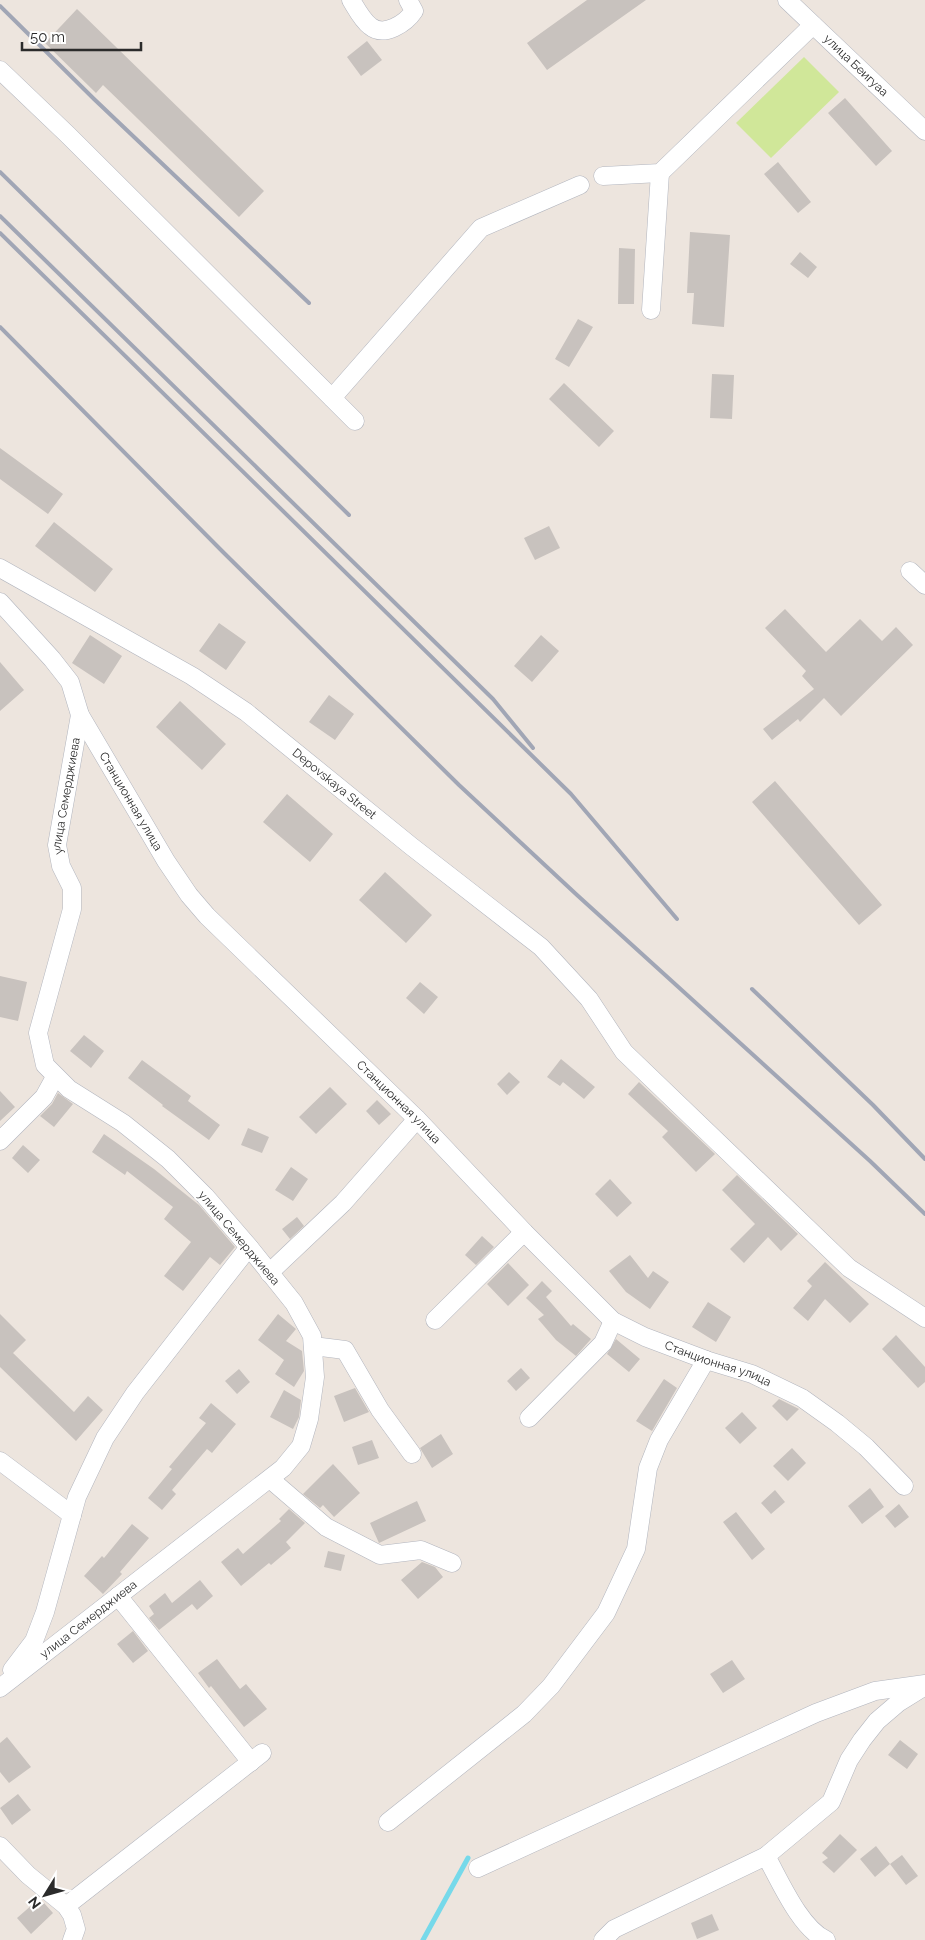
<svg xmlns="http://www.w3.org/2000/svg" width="925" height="1940" font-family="Raleway,sans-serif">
  <rect width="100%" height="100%" fill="#ede5de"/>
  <!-- pitch -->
  <path fill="#d0e799" d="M804,57L839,92L771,158L736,123Z"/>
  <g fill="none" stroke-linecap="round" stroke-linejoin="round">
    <!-- stream -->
    <path stroke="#76d9ea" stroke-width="5" d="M423,1940L468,1858"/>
  </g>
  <!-- building -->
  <path fill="#c8c2be" d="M587,0H646L547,70L527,43Z
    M77,9L264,191L239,217L103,85L96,93L45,43Z
    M367,41L382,60L361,76L347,57Z
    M845,98L892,151L876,166L828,113Z
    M778,162L811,202L798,213L764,174Z
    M690,232L730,235L724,327L692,324L694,293H687Z
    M619,248L635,249L634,304H618Z
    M800,252L817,267L808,278L790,264Z
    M578,319L593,327L569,367L555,359Z
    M712,374L734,375L732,419L710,418Z
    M564,383L614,431L599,447L549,399Z
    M0,448L63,494L48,514L0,479Z
    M54,522L113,569L95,592L35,546Z
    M549,526L560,548L535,560L524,538Z
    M785,609L826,652L860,619L882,641L896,627L913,645L841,716L824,698L800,722L798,719L772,740L763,729L814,689L802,676L806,671L765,628Z
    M219,623L246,642L226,670L199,651Z
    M90,635L122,656L104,684L72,663Z
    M541,635L559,651L532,682L514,666Z
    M0,662L24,690L0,711Z
    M329,695L354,714L335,740L309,722Z
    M180,701L226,744L202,770L156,727Z
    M775,781L882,905L859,925L752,802Z
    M287,794L333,834L310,862L263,822Z
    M385,872L432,915L406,943L359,900Z
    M0,976L27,982L18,1021L0,1017Z
    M420,982L438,997L424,1014L406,998Z
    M84,1035L104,1051L91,1068L70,1051Z
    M561,1059L595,1087L584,1099L563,1082L560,1086L547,1077Z
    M142,1060L191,1096L188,1101L220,1125L209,1140L162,1106L163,1105L128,1078Z
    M509,1072L520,1082L507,1095L497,1084Z
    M639,1082L715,1154L696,1172L662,1137L668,1131L628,1094Z
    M330,1087L347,1104L316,1134L299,1117Z
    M0,1091L15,1107L0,1121Z
    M58,1093L73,1104L54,1127L40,1116L52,1104Z
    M377,1100L391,1114L379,1125L366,1111Z
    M248,1128L269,1137L262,1153L241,1145Z
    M104,1134L154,1169L199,1205L235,1247L220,1265L210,1257L183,1291L164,1276L191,1242L164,1219L173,1207L127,1171L125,1175L92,1152Z
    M23,1145L40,1160L28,1173L12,1158Z
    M291,1167L308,1179L293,1201L275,1190Z
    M737,1175L798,1234L781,1251L768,1237L744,1263L730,1249L755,1224L722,1190Z
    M610,1179L632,1203L617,1217L595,1194Z
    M297,1217L304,1226L290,1239L282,1229Z
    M482,1236L494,1247L476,1265L465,1255Z
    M630,1255L648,1278L653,1271L669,1282L650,1309L626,1292L609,1271Z
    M825,1262L869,1304L850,1323L825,1299L808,1321L793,1308L812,1286L807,1281Z
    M508,1263L529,1285L508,1306L487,1284Z
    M542,1281L552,1291L546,1297L571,1326L573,1324L591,1339L576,1356L556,1340L538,1319L544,1315L526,1298Z
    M708,1302L731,1317L716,1342L692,1327Z
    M0,1314L26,1340L13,1353L74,1412L88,1396L103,1410L76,1441L0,1367Z
    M278,1314L296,1329L286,1341L302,1351L304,1371L294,1387L275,1374L284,1360L258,1340Z
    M896,1335L925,1367V1382L918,1388L882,1349Z
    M616,1339L640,1359L629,1372L607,1354Z
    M521,1368L530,1378L516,1391L507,1381Z
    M239,1369L250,1382L237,1394L225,1381Z
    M664,1379L677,1388L652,1431L636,1421Z
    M355,1388L369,1412L344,1422L334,1396Z
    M284,1390L301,1400L299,1417L293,1429L270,1417Z
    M779,1399L799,1409L787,1421L772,1406Z
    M211,1403L236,1424L212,1453L207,1449L172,1490L176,1494L162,1510L148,1498L172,1469L169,1467L206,1423L199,1418Z
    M742,1412L757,1428L740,1444L725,1428Z
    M441,1434L453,1454L432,1468L420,1448Z
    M372,1440L379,1458L358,1465L352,1447Z
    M792,1448L806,1463L788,1481L773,1466Z
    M333,1464L360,1493L334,1517L323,1505L320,1508L303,1494Z
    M870,1488L884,1507L862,1524L848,1506Z
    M775,1490L785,1502L771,1514L761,1503Z
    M417,1501L426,1521L379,1543L370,1523Z
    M899,1504L909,1517L895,1528L885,1516Z
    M289,1509L305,1523L286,1542L291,1548L271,1565L269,1563L241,1586L221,1562L238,1548L243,1554L281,1521L279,1519Z
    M736,1512L765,1549L752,1560L723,1522Z
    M132,1524L149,1538L120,1572L122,1574L103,1594L84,1576L102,1556L104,1558Z
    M328,1551L345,1555L341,1571L324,1567Z
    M422,1562L435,1567L443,1577L418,1599L401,1580Z
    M200,1580L213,1596L197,1610L192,1604L159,1630L149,1618L154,1614L149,1606L165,1593L172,1603Z
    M133,1631L148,1651L133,1663L117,1644Z
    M217,1659L240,1689L246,1684L267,1709L244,1727L211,1686L209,1688L198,1673Z
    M732,1660L745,1679L723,1693L710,1674Z
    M7,1737L31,1767L9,1783L0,1772V1743Z
    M900,1740L918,1754L907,1769L888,1755Z
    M18,1794L31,1810L12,1825L0,1808Z
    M840,1834L857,1850L834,1873L822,1862L828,1858L822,1853Z
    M876,1846L890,1864L875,1877L860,1859Z
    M902,1855L918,1876L906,1885L890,1864Z
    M44,1903L53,1913L31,1934L17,1918L33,1904L38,1909Z
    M712,1914L719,1930L697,1939L691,1923Z"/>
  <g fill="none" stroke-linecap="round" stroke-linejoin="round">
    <defs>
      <g id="minor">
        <path d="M351,0C356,8 362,20 370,26C384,38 406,23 414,11L408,0"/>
        <path id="s1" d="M787,0L925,131"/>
        <path d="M0,70L68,135L355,421"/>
        <path d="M603,176L660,173L813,25"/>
        <path d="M651,310L660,173"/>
        <path d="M332,398L481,228L580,185"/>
        <path id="s2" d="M0,568L192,676L246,712L411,846L541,947L589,999L624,1052L849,1268L925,1318"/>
        <path d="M910,571L925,585"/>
        <path id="s3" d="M0,602L52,659L70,682L80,715L166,861L189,895L207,916L417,1119L524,1232L613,1321L645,1337L706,1360L752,1374L802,1398L837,1423L866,1447L904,1486"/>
        <path d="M0,1141L44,1097L55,1077"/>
        <path d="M269,1273L343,1203L417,1119"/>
        <path d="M435,1320L524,1232"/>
        <path d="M313,1346L345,1350L380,1410L412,1454"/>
        <path d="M529,1418L603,1343L613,1321"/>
        <path d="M0,1461L72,1515"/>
        <path d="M270,1479L326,1527L380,1555L421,1550L452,1563"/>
        <path d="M118,1596L251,1762"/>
        <path d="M12,1670L34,1641L45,1612L77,1497L105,1438L135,1393L249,1247"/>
        <path id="s4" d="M0,1688L283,1468L301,1446L309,1419L315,1377L312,1336L294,1303L249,1247L205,1196L168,1159L123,1123L69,1089L45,1065L38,1033L72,909V888L61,866L57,845L80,715"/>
        <path d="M388,1822L524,1714L551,1686L606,1613L636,1549L648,1468L659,1440L706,1360"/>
        <path d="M0,1846L28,1875L66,1906L72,1915L76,1929L72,1940"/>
        <path d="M766,1856C780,1881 800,1928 826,1940"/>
        <path d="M478,1868L816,1713L875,1691L925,1684"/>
        <path d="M66,1906L262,1753"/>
        <path d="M603,1940L614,1929L766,1856L831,1802L849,1760L862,1740L877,1721L898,1703L925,1686"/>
      </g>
    </defs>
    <!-- minor casing -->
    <use href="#minor" stroke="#b2b5be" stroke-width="19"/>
    <!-- minor -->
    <use href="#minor" stroke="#fff" stroke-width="18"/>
    <!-- rail -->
    <path stroke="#a1a6b5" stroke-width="4" d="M0,6L94,99L309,303
      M0,172L349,515
      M0,216L493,699L533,748
      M0,233L571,794L677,919
      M0,327L223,552L459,785L577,895L870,1161L925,1214
      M752,989L873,1105L925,1159"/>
  </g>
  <g text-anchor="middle" stroke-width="4.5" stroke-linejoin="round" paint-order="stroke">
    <!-- street labels -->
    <g font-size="12" fill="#2b2b2b" stroke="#fff">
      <text dy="4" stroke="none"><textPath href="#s1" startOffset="95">улица Беигуаа</textPath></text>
      <text dy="4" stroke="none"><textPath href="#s2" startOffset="399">Depovskaya Street</textPath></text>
      <text dy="4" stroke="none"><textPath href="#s4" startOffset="1161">улица Семерджиева</textPath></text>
      <text dy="4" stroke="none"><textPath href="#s3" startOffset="241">Станционная улица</textPath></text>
      <text dy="4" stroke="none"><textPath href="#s3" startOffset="646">Станционная улица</textPath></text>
      <text transform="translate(239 1238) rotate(50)" y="4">улица Семерджиева</text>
      <text dy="4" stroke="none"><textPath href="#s3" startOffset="1066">Станционная улица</textPath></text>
      <text dy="4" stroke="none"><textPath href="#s4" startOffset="112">улица Семерджиева</textPath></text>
    </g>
  </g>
  <!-- north arrow -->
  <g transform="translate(45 1895) rotate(233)" stroke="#ffffff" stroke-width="4" paint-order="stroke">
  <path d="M0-4L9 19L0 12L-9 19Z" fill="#2b2b2b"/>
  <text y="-8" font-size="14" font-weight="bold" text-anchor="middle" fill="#2b2b2b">N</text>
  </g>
  <!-- scale -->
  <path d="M22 42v8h119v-8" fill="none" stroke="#2b2b2b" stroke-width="2.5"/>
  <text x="30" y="42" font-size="15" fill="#2b2b2b" stroke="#ffffff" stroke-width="4" paint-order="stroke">50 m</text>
</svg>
